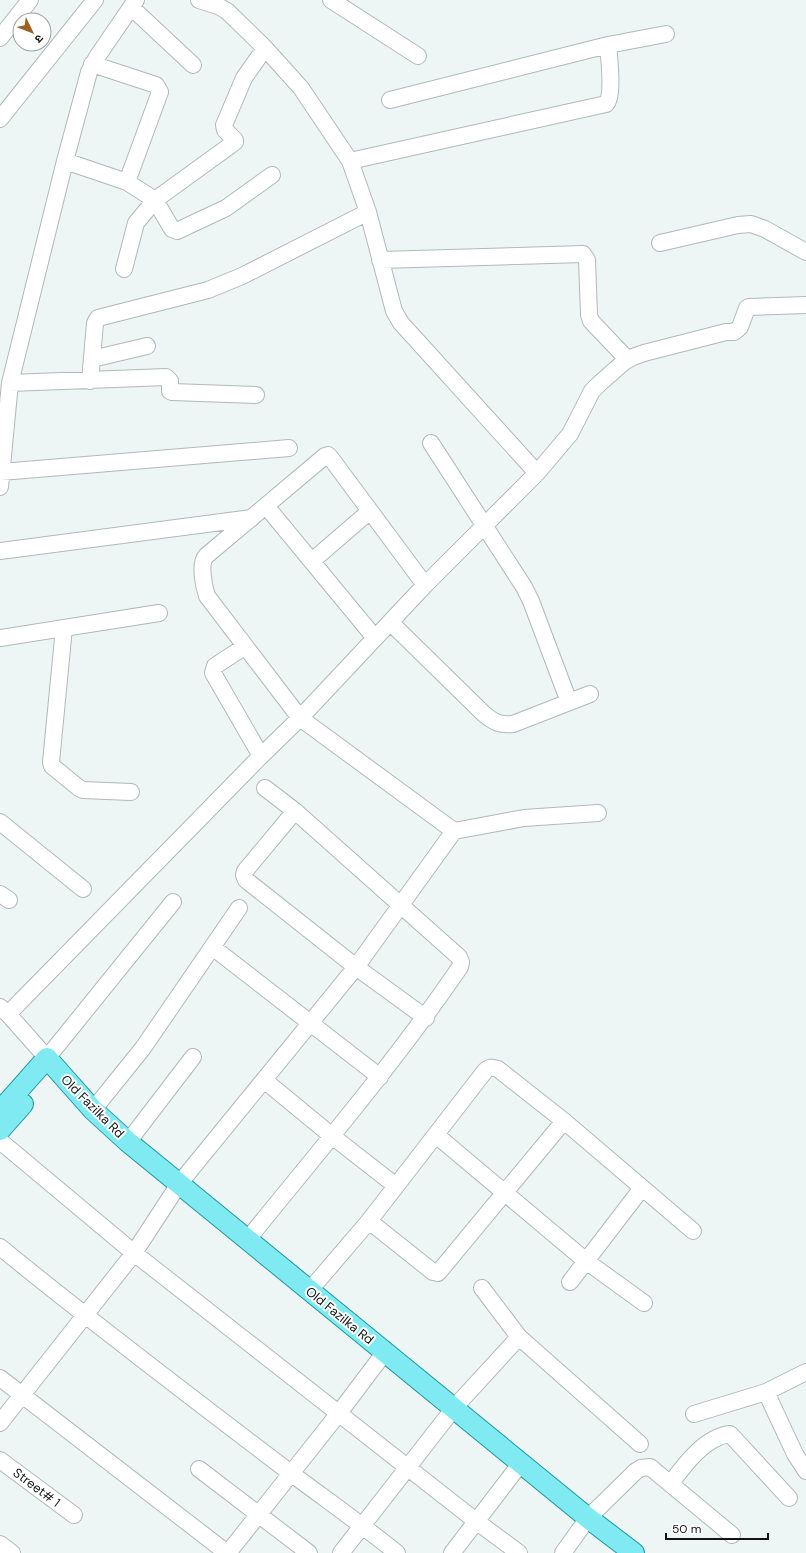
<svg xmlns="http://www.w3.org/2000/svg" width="806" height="1553" font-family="'DM Sans','Noto Sans Devanagari',sans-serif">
  <rect width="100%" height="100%" fill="#edf6f4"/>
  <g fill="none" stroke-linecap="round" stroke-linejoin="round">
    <defs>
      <path id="minor" d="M199,0L218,6L227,11L265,48L301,88L350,161L368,212L394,311L401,323L537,473
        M331,0L418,56
        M131,7L193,65
        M0,38L30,0
        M608,45L666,34
        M92,64L156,85L160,92L127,182
        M0,119L95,0
        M65,161L127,182L155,200L235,142V140L225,130L224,125L244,78L265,48
        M350,161L606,104C614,98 609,56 608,45L390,100
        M660,243L738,225L751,224L765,229L806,252
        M380,260L583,254L587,260L589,315L591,321L628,360
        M124,269L136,223L155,200L172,229L177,231L226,208L272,175
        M92,359L147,346
        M90,381L95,323L98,318L208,290L242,276L368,212
        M10,383L166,377L170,381V391L172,392L256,395
        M431,443L524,587L531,601L569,702
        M1,472L289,448
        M0,487L10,383L65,161L89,72L97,57L136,0
        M266,506L375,638
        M0,551L252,518
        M312,561L370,511
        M425,585L330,457L328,455L325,456L206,556C199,564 204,587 207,596L300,718L454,831
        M390,622L484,714C495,723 500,725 513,724L590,694
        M64,628L51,762L52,766L79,788L83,790L131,792
        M0,638L159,613
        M244,647L215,666L213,673L261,756
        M295,811L245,871L244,875L246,880L356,967L426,1018
        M0,822L83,889
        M0,894L9,900
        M220,953L380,1077
        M0,1007L8,1014L47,1058L173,902
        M8,1014L261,756L300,718L425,585L537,473L570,434L592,391L599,384L624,362L633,357L644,353L726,332H734L740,327L747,308L749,307L806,305
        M264,1080L332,1136L396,1186
        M93,1110L143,1048L239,908
        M436,1135L586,1261L644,1303
        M0,1141L134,1253L476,1521L519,1553
        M128,1142L193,1057
        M369,1221L433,1272L438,1273L564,1121
        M248,1239C320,1150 395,1062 460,967L461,962L459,957L295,811L265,788
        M0,1247C94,1324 191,1397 288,1471C324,1498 361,1524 397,1553
        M570,1282L642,1188
        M482,1288L519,1337L640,1444
        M310,1290L369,1221L485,1071C489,1067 492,1067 498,1069L564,1121L693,1231
        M0,1378L227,1553
        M766,1392L795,1454L806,1471
        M694,1414L766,1392L806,1372
        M0,1423L134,1253L179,1184L356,967L454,831L524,818L598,813
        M0,1460L74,1515
        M199,1469L309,1553
        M671,1483C685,1464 705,1437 730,1434L789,1498
        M0,1544L12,1553
        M228,1553L339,1413L385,1352
        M341,1553L454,1408L519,1337
        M452,1553L521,1463
        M563,1553L588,1518L636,1471L641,1468L650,1467L732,1535"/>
      <path id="major" d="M0,1111L47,1058L93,1110L128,1142L588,1518L634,1553
        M0,1130L23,1104"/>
    </defs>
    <!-- minor casing -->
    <use href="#minor" stroke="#b1b9b7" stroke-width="18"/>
    <!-- major casing -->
    <use href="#major" stroke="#21969e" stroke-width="22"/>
    <!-- minor -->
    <use href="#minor" stroke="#fff" stroke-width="16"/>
    <!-- major -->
    <use href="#major" stroke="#7feaf1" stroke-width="20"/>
  </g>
  <g text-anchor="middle" stroke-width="4" stroke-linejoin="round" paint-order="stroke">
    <!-- street labels -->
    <g font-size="13" fill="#121414" stroke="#fff">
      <text transform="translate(93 1106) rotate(45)" y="5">Old Fazilka Rd</text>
      <text transform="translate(340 1315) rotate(39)" y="5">Old Fazilka Rd</text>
      <text transform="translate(37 1487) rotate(37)" y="5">Street# 1</text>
    </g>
  </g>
  <!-- north arrow -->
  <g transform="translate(32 32) rotate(133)"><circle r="19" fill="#ffffff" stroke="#a0a1a1"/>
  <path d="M0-3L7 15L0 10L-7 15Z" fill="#9d6124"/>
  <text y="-6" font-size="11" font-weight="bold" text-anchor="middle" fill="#121414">उ</text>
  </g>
  <!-- scale -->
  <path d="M666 1533v6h102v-6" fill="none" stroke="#121414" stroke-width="2"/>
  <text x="672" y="1533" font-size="12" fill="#121414" stroke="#ffffff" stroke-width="3" paint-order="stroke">50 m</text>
</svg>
